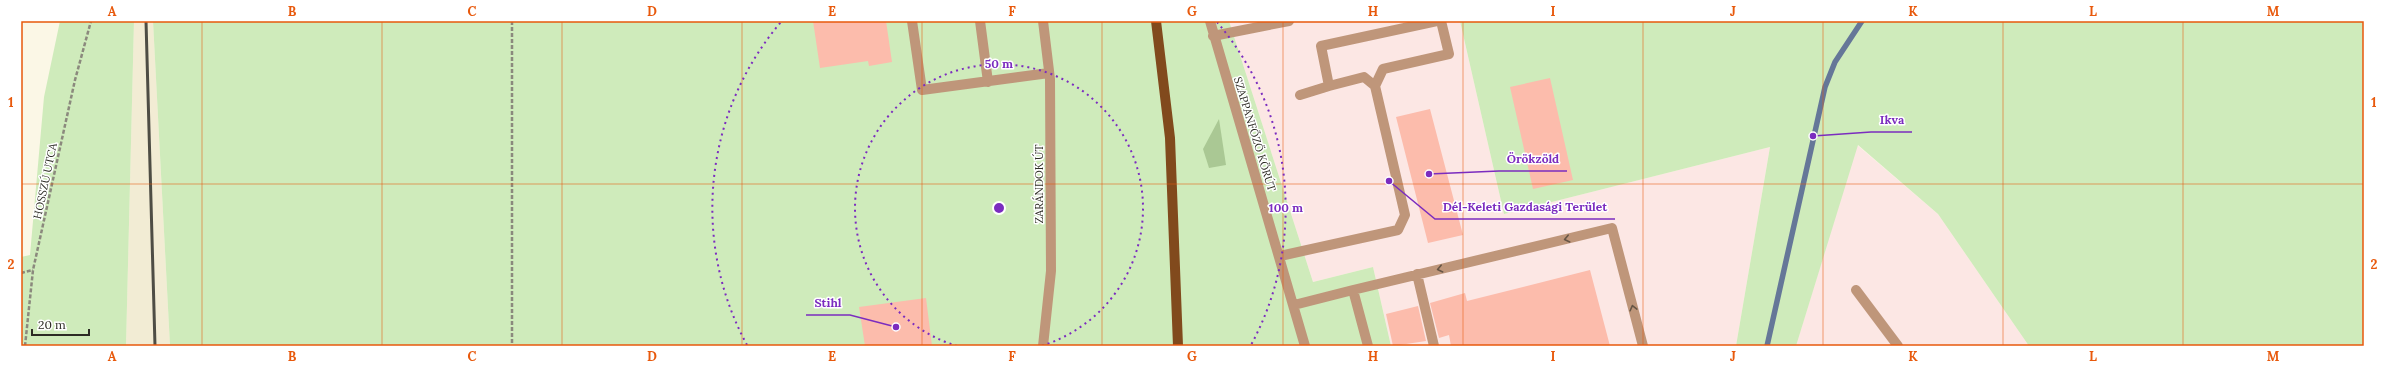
<svg xmlns="http://www.w3.org/2000/svg" width="2385" height="367" font-family="Lora,serif">
  <rect width="100%" height="100%" fill="#fbf7e6"/>
  <!-- industrial -->
  <path fill="#fce7e4" d="M1229,21H1460L1504,214L1770,147L1736,346H1391L1373,267L1313,282Z
    M1857,145L1938,214L2029,346H1796Z"/>
  <!-- built -->
  <path fill="#f2ecd4" d="M134,21H153L170,346H126Z"/>
  <!-- green -->
  <path fill="#cfebbb" d="M60,21H134L126,346H21V257L30,255L44,97Z
    M153,21H1229L1313,282L1373,267L1391,346H170Z
    M1460,21H2364V346H2029L1938,214L1858,145L1796,346H1736L1770,147L1504,214Z"/>
  <!-- forest -->
  <path fill="#aac894" d="M1219,119L1226,165L1209,168L1203,149Z"/>
  <g fill="none" stroke-linecap="round" stroke-linejoin="round">
    <!-- stream -->
    <path stroke="#657798" stroke-width="5.5" d="M1767,346L1825,87L1835,62L1862,21"/>
  </g>
  <!-- building -->
  <path fill="#fcbcac" d="M813,21H886L892,62L869,66L868,61L820,68Z
    M1550,78L1573,180L1533,189L1510,87Z
    M1430,109L1463,235L1428,243L1396,117Z
    M1590,270L1610,346H1451L1449,335L1439,338L1430,303L1465,293L1467,301Z
    M926,298L932,346H865L859,307Z
    M1418,306L1426,341L1393,346L1386,314Z"/>
  <g fill="none" stroke-linecap="round" stroke-linejoin="round">
    <!-- path -->
    <path stroke="#8b897d" stroke-width="2.5" stroke-dasharray="4 2" stroke-linecap="butt" d="M512,21V346
      M21,273L33,270
      M25,346L33,270L75,80L91,21"/>
    <!-- minor -->
    <path stroke="#bf967a" stroke-width="10" d="M912,21L922,90L1049,73
      M980,21L988,82
      M1043,21L1050,79L1051,271L1043,346
      M1210,21L1305,346
      M1213,36L1289,21
      M1375,86L1364,77L1329,86L1321,46L1437,21
      M1300,95L1329,86
      M1280,256L1398,230L1405,215L1375,86L1383,69L1449,54L1441,21
      M1417,274L1434,346
      M1353,290L1612,228L1643,346
      M1856,290L1898,346
      M1294,305L1353,290L1368,346"/>
    <!-- major -->
    <path stroke="#814a1d" stroke-width="10" d="M1156,21L1170,138L1178,346"/>
    <!-- rail -->
    <path stroke="#4e4d44" stroke-width="3" d="M146,21L155,346"/>
  </g>
  <!-- one-way arrows -->
  <defs><path id="oneway-chevron" d="M-2-3.5L2.5 0L-2 3.5" fill="none" stroke-width="1.6" stroke-linecap="round" stroke-linejoin="round"/></defs>
  <g stroke="#675646">
    <use href="#oneway-chevron" transform="translate(1567 239) rotate(167)"/>
    <use href="#oneway-chevron" transform="translate(1440 269) rotate(167)"/>
    <use href="#oneway-chevron" transform="translate(1633 308) rotate(-104)"/>
  </g>
  <!-- grid -->
  <path fill="none" stroke="#e8590c" stroke-width="1" stroke-opacity="0.55" d="M202,21V346M382,21V346M562,21V346M742,21V346M922,21V346M1102,21V346M1283,21V346M1463,21V346M1643,21V346M1823,21V346M2003,21V346M2183,21V346M21,184H2364"/>
  <!-- distance rings -->
  <g fill="none" stroke="#7b2cbf" stroke-width="2" stroke-dasharray="2 4">
    <path d="M957 346A144 144 0 1 1 1041 346"/>
    <path d="M747 345A287 287 0 0 1 781 22M1217 22A287 287 0 0 1 1251 345"/>
  </g>
  <g text-anchor="middle" stroke-width="3" stroke-linejoin="round" paint-order="stroke">
    <!-- street labels -->
    <g font-size="11" fill="#2c2b24" stroke="#fff">
      <text transform="translate(1255 134) rotate(73)" y="4">SZAPPANFŐZŐ KÖRÚT</text>
      <text transform="translate(45 181) rotate(-78)" y="4">HOSSZÚ UTCA</text>
      <text transform="translate(1039 184) rotate(-90)" y="4">ZARÁNDOK ÚT</text>
    </g>
  </g>
  <circle cx="999" cy="208" r="6" fill="#7b2cbf" stroke="#fff" stroke-width="2"/>
  <g font-size="12" text-anchor="middle" font-weight="bold" fill="#7b2cbf" stroke="#fff" stroke-width="3" stroke-linejoin="round" paint-order="stroke">
    <text x="999" y="68">50 m</text>
    <text x="1286" y="212">100 m</text>
  </g>
  <!-- callouts -->
  <path fill="none" stroke="#7b2cbf" stroke-width="1.5" d="M1813 136L1871 132H1912M1429 174L1499 171H1567M1389 181L1435 219H1615M896 327L850 315H806"/>
  <g fill="#7b2cbf" stroke="#fff" stroke-width="1.5">
    <circle cx="1813" cy="136" r="4"/>
    <circle cx="1429" cy="174" r="4"/>
    <circle cx="1389" cy="181" r="4"/>
    <circle cx="896" cy="327" r="4"/>
  </g>
  <g font-size="12" text-anchor="middle" font-weight="bold" fill="#7b2cbf" stroke="#fff" stroke-width="3" stroke-linejoin="round" paint-order="stroke">
    <text x="1892" y="124">Ikva</text>
    <text x="1533" y="163">Örökzöld</text>
    <text x="1525" y="211">Dél-Keleti Gazdasági Terület</text>
    <text x="828" y="307">Stihl</text>
  </g>
  <!-- border -->
  <rect width="2385" height="367" fill="none" stroke="#ffffff" stroke-width="44"/>
  <!-- scale -->
  <path d="M32 329v6h57v-6" fill="none" stroke="#2c2b24" stroke-width="2"/>
  <text x="38" y="329" font-size="12" fill="#2c2b24" stroke="#ffffff" stroke-width="3" paint-order="stroke">20 m</text>
  <rect x="22" y="22" width="2341" height="323" fill="none" stroke="#e8590c" stroke-width="1.5"/>
  <g font-size="13" text-anchor="middle" font-weight="bold" fill="#e8590c">
    <text x="112" y="16">A</text>
    <text x="292" y="16">B</text>
    <text x="472" y="16">C</text>
    <text x="652" y="16">D</text>
    <text x="832" y="16">E</text>
    <text x="1012" y="16">F</text>
    <text x="1192" y="16">G</text>
    <text x="1373" y="16">H</text>
    <text x="1553" y="16">I</text>
    <text x="1733" y="16">J</text>
    <text x="1913" y="16">K</text>
    <text x="2093" y="16">L</text>
    <text x="2273" y="16">M</text>
    <text x="11" y="107">1</text>
    <text x="2374" y="107">1</text>
    <text x="11" y="269">2</text>
    <text x="2374" y="269">2</text>
    <text x="112" y="361">A</text>
    <text x="292" y="361">B</text>
    <text x="472" y="361">C</text>
    <text x="652" y="361">D</text>
    <text x="832" y="361">E</text>
    <text x="1012" y="361">F</text>
    <text x="1192" y="361">G</text>
    <text x="1373" y="361">H</text>
    <text x="1553" y="361">I</text>
    <text x="1733" y="361">J</text>
    <text x="1913" y="361">K</text>
    <text x="2093" y="361">L</text>
    <text x="2273" y="361">M</text>
  </g>
</svg>
